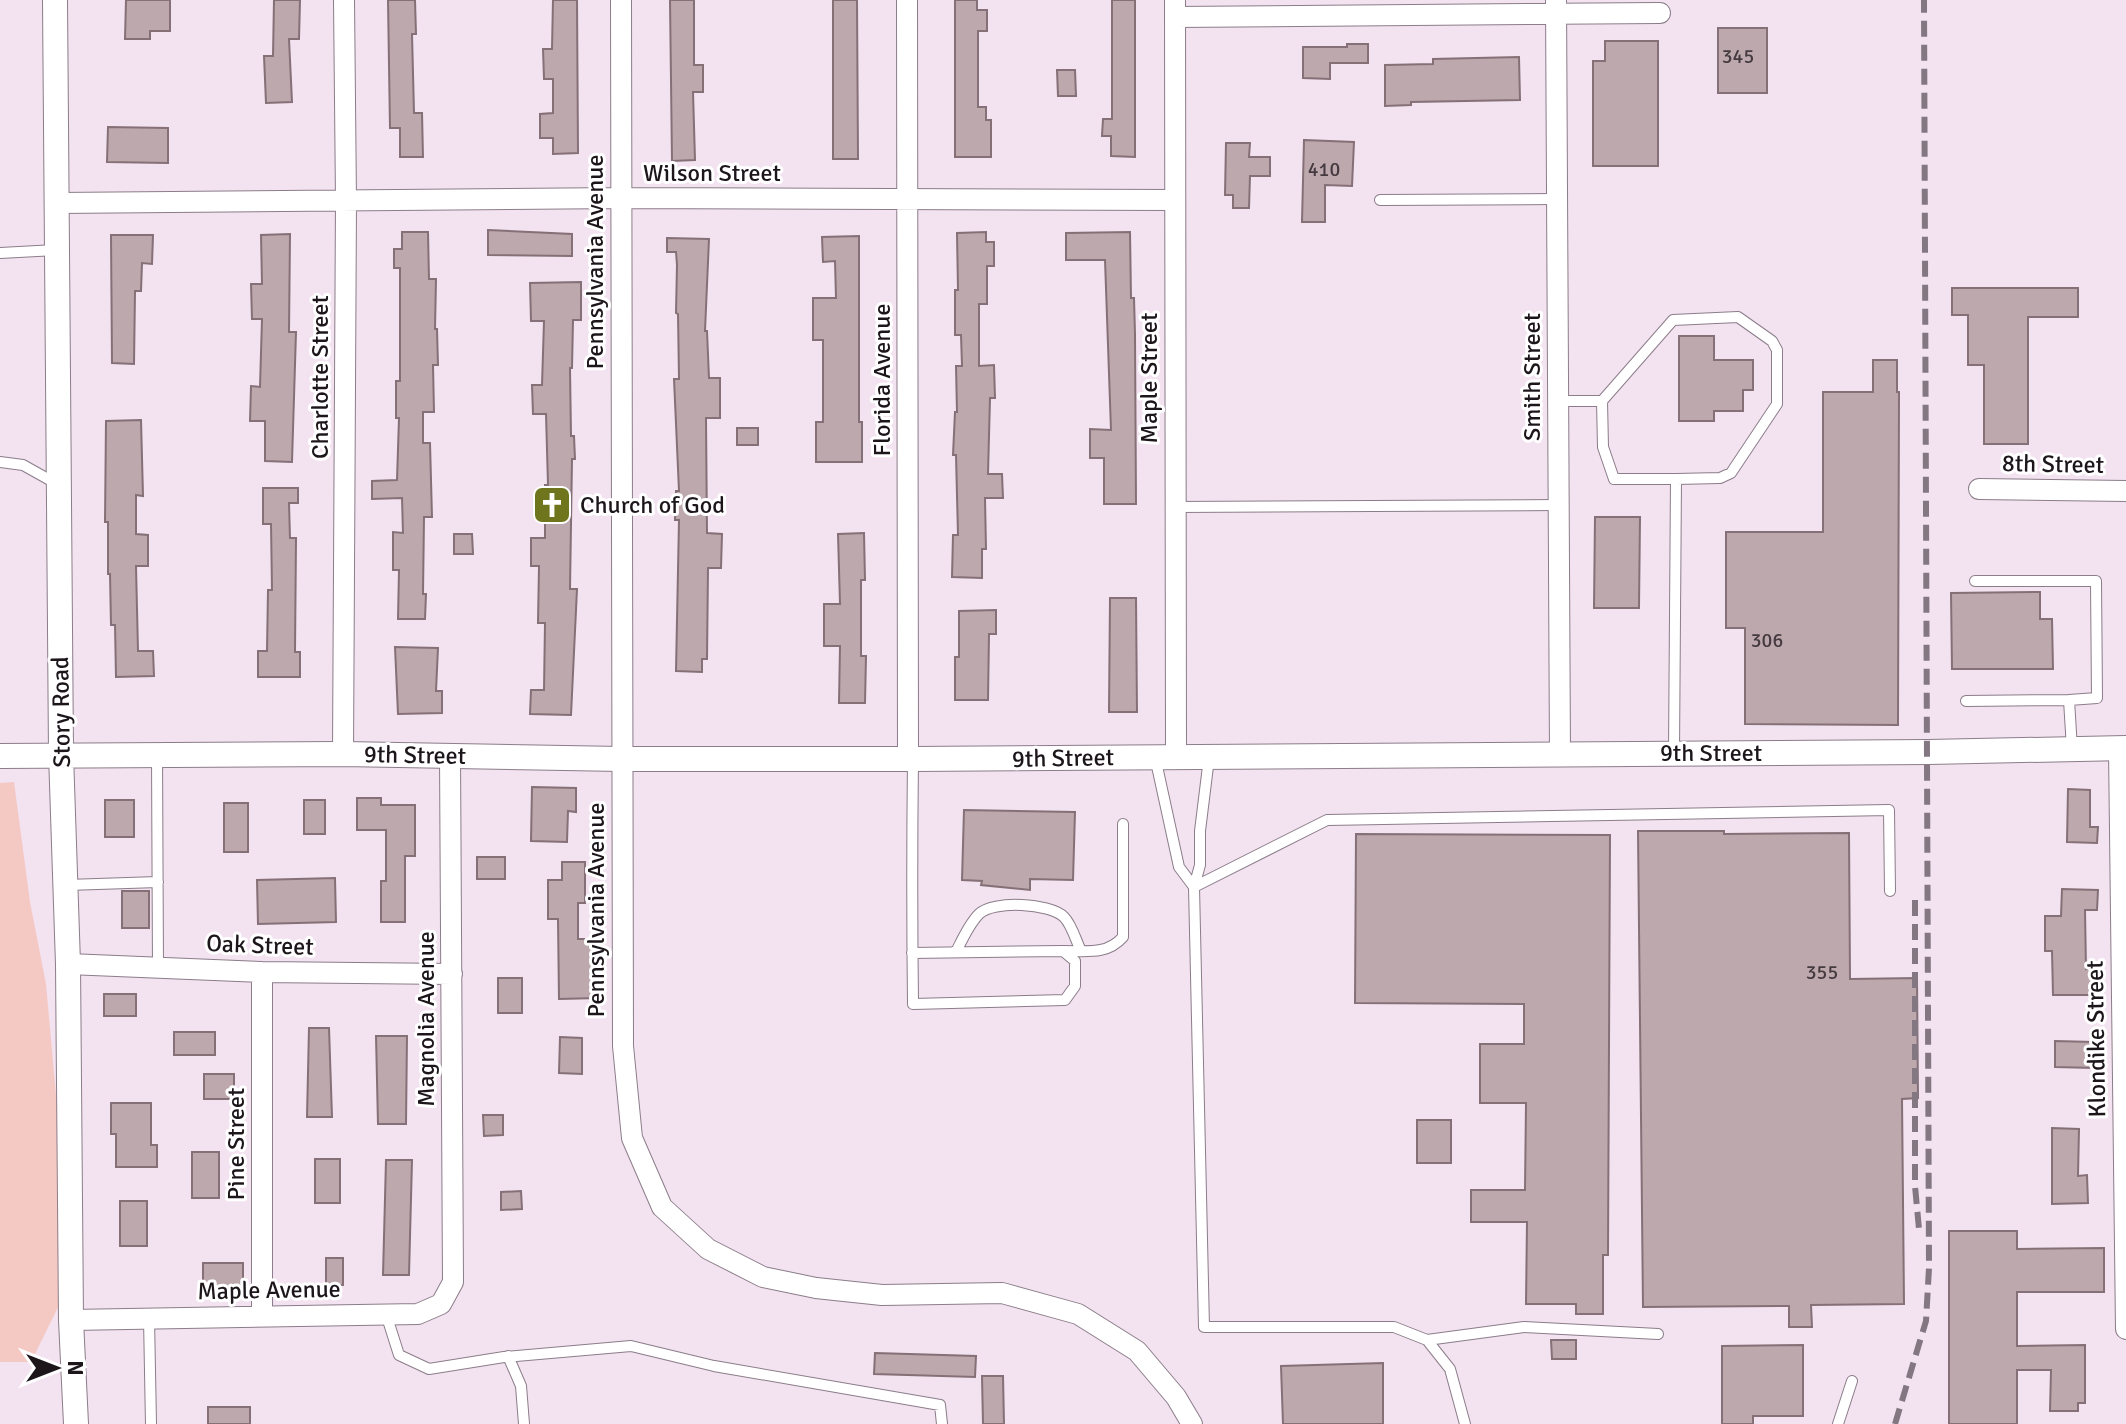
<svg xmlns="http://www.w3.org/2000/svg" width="2126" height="1424" font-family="Signika,sans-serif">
  <rect width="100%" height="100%" fill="#f3e2f0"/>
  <!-- green -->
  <path fill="#f5c9c3" d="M14,782L30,902L46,984L66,1205L68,1287L31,1362H0V783Z"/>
  <!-- building -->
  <path fill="#bda8ae" stroke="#847076" stroke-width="2" d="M126,0H170V31H150V39H125Z
    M274,0H300L299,39H289L292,102L266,103L264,56H273Z
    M388,0H415L416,34H412L414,113H422L423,157H400V128H390Z
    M553,0H577L578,153L553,154V138H540V114L553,113V79H544L543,49H552Z
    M670,0H694V65H703V92H693L695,160L672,161Z
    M833,0H857L858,159H833Z
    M955,0H977V10H987V31H978V107H986V120H991V157H955Z
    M1112,0H1135V157L1111,156V136H1102L1103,119H1112Z
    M1718,28H1767V93H1718Z
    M1605,41H1658V166H1593V61H1605Z
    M1347,44H1368V63H1330V79L1303,78V47H1347Z
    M1519,57L1520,100L1411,102V105L1385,106V65L1433,64V59Z
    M1057,70H1075L1076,96H1058Z
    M108,127L168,128V163L107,162Z
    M1304,140L1354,142L1352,186L1325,185V222H1302Z
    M1226,143H1250L1249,157H1270V176H1250L1249,208H1233V195H1225Z
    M488,230L572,234V256L488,255Z
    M402,232H428L429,279H436L435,329H437L438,365H433L434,412H423V443H430L432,517H424L423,594H426L425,619H398L399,570H393V532L403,533L402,498L372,499V481L397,480L399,418H396V381H400V268H394V249H402Z
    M986,232V242H994V266H987V304H979V366L994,365L995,398H990L988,474H1002L1003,498H985L986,549H982V578L952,577L953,535H958L956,455H953L955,412H957L956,366H962L961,335H955V290H958L957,233Z
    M1130,232L1131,298H1134L1135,334L1136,504H1104V458H1090V429L1111,430L1105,260H1066V233Z
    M290,234L289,332H296L292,462L265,461V421H250L251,386L260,387L262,319H252L251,284H262L261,235Z
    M111,235H153L152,264L142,263L141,291H135L134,364L112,363Z
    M859,236V422H862V462H816V422H823V340H813V298H836L835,261L823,262L822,237Z
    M667,238L709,239L705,331H707L709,378H720V418H706L707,533L722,534L721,568H708L707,659H702V672L676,671L679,520H675L676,491H679L674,379H679L678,314L676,313L677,265L676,252H667Z
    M581,282V320H573L572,368H570L571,436H574L575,459H572L570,589H577L571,715L530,714L531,690H544L545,623H538L539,566H531V538H545V485H548L546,414H533L532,385H542L544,321H531L530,283Z
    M1952,288H2078V317H2028V444H1984V365H1968V315H1952Z
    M1679,336H1714V360H1753V390H1743V411H1714V421H1679Z
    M1873,360H1897V392H1899L1898,725L1745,724V628H1726V532H1823V392H1873Z
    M141,420L143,496L136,495V534L148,535V566H136L138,651H153L154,676L116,677L115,625H111L110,574H108V522H105L106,421Z
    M737,428H758V445H737Z
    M263,488H298V503H289L290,538H296L295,652H300V677H258V651H267L268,590H272L271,524H263Z
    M1595,517H1640L1639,608H1594Z
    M864,533L865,580H861V656H866L865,703H839L840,646H824V604H840L838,534Z
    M454,534H472L473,554H454Z
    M2040,592V619H2052L2053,669H1952L1951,593Z
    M1110,598H1136L1137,712H1109Z
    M996,610V634H989L988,700H955V657H959V611Z
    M395,647L438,648L436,691H442V713L398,714Z
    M532,787L576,788V812L568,811L567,842L531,841Z
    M2068,789L2090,790V827H2098L2097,843L2067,842Z
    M357,798H381V805H415V856H405V922H381V881H386V830H357Z
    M105,800H134V837H105Z
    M304,800H325V834H304Z
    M224,803H248V852H224Z
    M964,810L1075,812L1073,880L1030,879V890L981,885L982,881L962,880Z
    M1638,831H1724V834L1849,833L1850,979L1917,978L1918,1098L1902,1099L1904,1304L1811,1305L1812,1327H1789V1306L1643,1307Z
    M1356,834L1610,835L1608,1255H1603V1314H1576V1304H1526L1527,1222H1471V1190H1525L1526,1103H1480V1044H1524V1004L1355,1003Z
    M477,857H505V879H477Z
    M562,862H585V903H578V939H592L593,977L599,976V998L559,999L558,919H548V880H562Z
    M335,878L336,922L258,924L257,880Z
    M2062,889L2098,890L2097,910H2085L2086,969L2094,968V995H2053L2052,951H2045V916H2061Z
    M122,891H149V928H122Z
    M498,978H522V1013H498Z
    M104,994H136V1016H104Z
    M309,1028H329L332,1117H307Z
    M174,1032H215V1055H174Z
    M376,1036H407L406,1124H378Z
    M560,1037L582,1038V1074L559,1073Z
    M2055,1041L2094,1042V1068L2055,1067Z
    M204,1074H234V1099H204Z
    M111,1103H151V1145H157V1167H116V1134H111Z
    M483,1115H503V1135L484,1136Z
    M1417,1120H1451V1163H1417Z
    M2052,1128L2079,1129L2078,1176L2087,1175L2088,1203L2052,1204Z
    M192,1152H219V1198H192Z
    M315,1159H340V1203H315Z
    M386,1160H412L409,1275H383Z
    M521,1191L522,1209L501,1210V1192Z
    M120,1201H147V1246H120Z
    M1949,1231H2017V1249L2104,1248V1292H2017V1346L2085,1345V1403H2078V1411H2050L2051,1370H2017V1424H1949Z
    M326,1258H343V1285H326Z
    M203,1263H243V1286H203Z
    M1551,1340H1576V1359H1552Z
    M1803,1345V1416H1753V1424H1722V1346Z
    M875,1353L976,1356L975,1377L874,1374Z
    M1383,1363V1424H1283L1281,1366Z
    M982,1376H1003L1004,1424H983Z
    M208,1407H250V1424H208Z"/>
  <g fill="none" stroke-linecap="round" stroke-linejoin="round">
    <defs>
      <path id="service" d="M1380,200L1557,199
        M0,253L56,250
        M1558,401H1602L1603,447L1614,479H1676L1674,753
        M1602,401L1673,320L1738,317L1772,341L1777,350V404L1731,473L1720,478L1676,479
        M0,462L23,465L57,484
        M1175,507L1558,505
        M1975,581H2096L2097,698L2069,700
        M1966,701L2069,700L2072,749
        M157,754L158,967
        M1155,757L1179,867L1194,887
        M1209,758L1200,831V865L1194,887L1204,1327H1394L1427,1340L1450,1369L1465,1424
        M67,885L158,882
        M1194,887L1327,820L1889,810L1890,891
        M1064,951C1087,951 1107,955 1123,937V824
        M956,952C962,940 969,924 979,914C993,900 1050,903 1064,917C1072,925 1076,941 1081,951
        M912,953L1063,951L1075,961V986L1065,1000L913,1004C912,923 912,841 913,759
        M386,1314L399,1355L429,1369L504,1357L631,1346L714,1366L940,1405L942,1424
        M149,1318L151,1424
        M1427,1340L1524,1327L1658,1334
        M508,1356L521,1386L524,1424
        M1838,1424L1852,1381"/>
      <path id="minor" d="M621,0L623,1046L632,1138L662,1207L708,1249L763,1277L816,1288L882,1295L1002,1293L1078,1314L1137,1351L1176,1397L1192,1424
        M907,0L908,759
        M1175,0L1176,756
        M1556,0L1560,754
        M1175,17L1660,13
        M58,203L621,198L1175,200
        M1979,489L2126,491
        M2119,748L2126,1329
        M343,754L346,201L344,0
        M68,964L262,972L452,974
        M262,972V1316
        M71,1320L418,1314L441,1304L453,1282L450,755"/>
      <path id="tertiary" d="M55,0L61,754L68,964L71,1320L76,1424
        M0,756L343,754L621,759H913L1928,752L2126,748"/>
    </defs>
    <!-- service casing -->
    <use href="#service" stroke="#8b7d89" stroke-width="12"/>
    <!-- minor casing -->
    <use href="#minor" stroke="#8b7d89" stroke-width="22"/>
    <!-- tertiary casing -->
    <use href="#tertiary" stroke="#8b7d89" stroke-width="26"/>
    <!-- service -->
    <use href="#service" stroke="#fff" stroke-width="10"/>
    <!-- minor -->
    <use href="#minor" stroke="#fff" stroke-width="20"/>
    <!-- tertiary -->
    <use href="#tertiary" stroke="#fff" stroke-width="24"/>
    <!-- rail -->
    <path stroke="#837781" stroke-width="6" stroke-dasharray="16 8" stroke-linecap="butt" d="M1915,900V1186L1919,1229
      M1895,1424L1926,1321L1929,1268L1924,0"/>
  </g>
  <!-- icons -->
  <defs>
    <symbol id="church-square" viewBox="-11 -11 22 22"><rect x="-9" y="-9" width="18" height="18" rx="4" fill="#6f751d" stroke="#fff"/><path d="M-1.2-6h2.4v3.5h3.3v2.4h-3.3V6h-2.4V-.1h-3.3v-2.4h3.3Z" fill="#fff"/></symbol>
  </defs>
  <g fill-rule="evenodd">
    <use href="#church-square" x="530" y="483" width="44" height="44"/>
  </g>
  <g text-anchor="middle" stroke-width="6" stroke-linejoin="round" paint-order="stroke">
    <!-- number labels -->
    <g font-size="20" fill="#443a40">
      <text x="1738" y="63">345</text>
      <text x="1324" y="176">410</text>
      <text x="1767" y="647">306</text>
      <text x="1822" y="979">355</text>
    </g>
    <!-- street labels -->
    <g font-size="24" fill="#1c161b" stroke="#fff">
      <text x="712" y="181">Wilson Street</text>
      <text transform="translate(595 262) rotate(-90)" y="8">Pennsylvania Avenue</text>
      <text transform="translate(320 377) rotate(-90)" y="8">Charlotte Street</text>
      <text transform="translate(1532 377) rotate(-90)" y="8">Smith Street</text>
      <text transform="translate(1149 378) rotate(-90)" y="8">Maple Street</text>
      <text transform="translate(882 380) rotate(-90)" y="8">Florida Avenue</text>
      <text transform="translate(2053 464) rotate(1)" y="8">8th Street</text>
      <text transform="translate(61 712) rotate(-91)" y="8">Story Road</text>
      <text x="1711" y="761">9th Street</text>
      <text transform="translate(415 755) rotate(1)" y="8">9th Street</text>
      <text transform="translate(1063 758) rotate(-1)" y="8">9th Street</text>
      <text transform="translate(596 910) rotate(-90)" y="8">Pennsylvania Avenue</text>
      <text transform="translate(260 945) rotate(2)" y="8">Oak Street</text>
      <text transform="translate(426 1019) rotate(-90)" y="8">Magnolia Avenue</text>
      <text transform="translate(2096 1039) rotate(-91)" y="8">Klondike Street</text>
      <text transform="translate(236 1144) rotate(-90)" y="8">Pine Street</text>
      <text transform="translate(269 1290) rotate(-1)" y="8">Maple Avenue</text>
    </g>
    <!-- poi labels -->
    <g font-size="24" fill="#1c161b" stroke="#fff" text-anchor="start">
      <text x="580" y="513">Church of God</text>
    </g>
  </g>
  <!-- north arrow -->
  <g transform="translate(56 1368) rotate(90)" stroke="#ffffff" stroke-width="6" paint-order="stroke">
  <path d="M0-6L14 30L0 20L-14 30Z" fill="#1c161b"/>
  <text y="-12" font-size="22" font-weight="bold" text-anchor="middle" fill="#1c161b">N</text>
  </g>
</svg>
